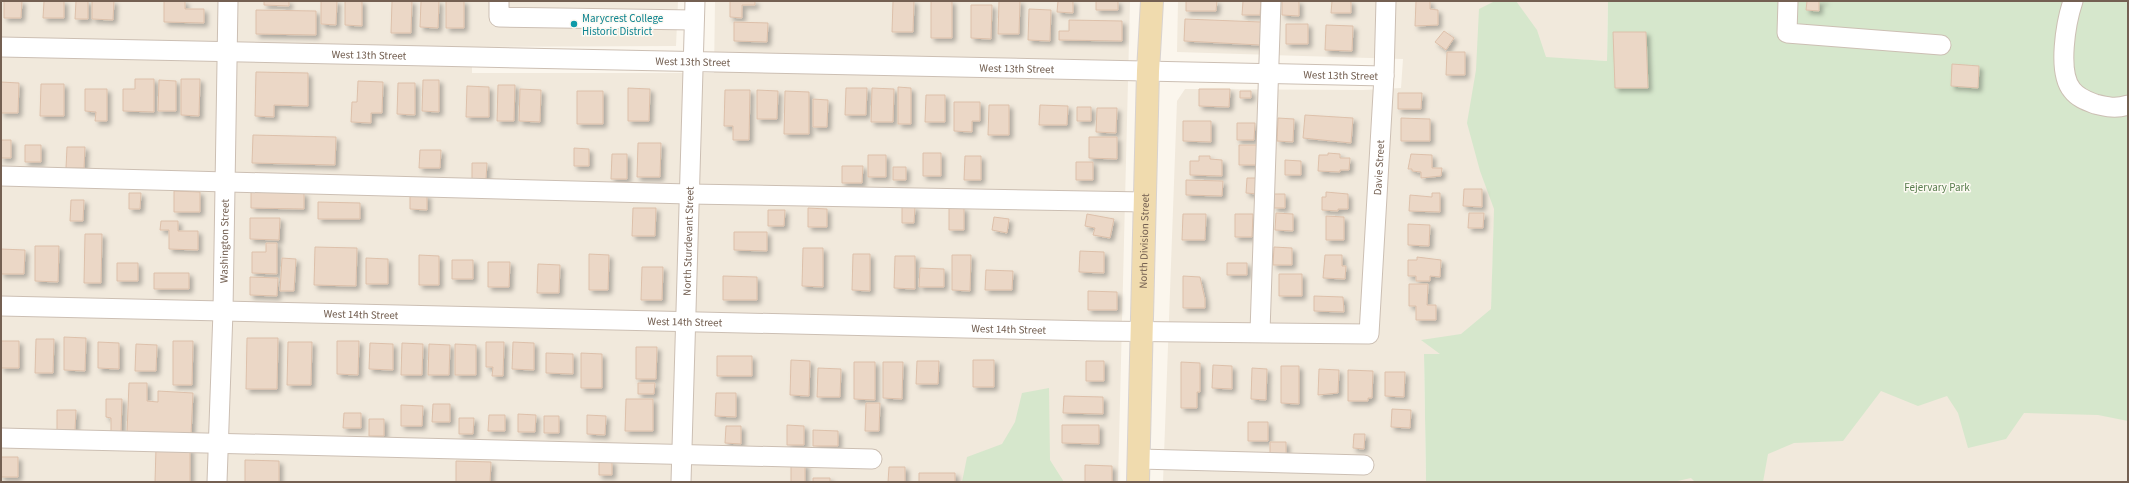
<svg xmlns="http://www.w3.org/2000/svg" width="2129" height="483" font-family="'Source Sans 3',sans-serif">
  <defs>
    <filter id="shadow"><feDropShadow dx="3.5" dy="3.5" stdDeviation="2" flood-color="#0004"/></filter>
  </defs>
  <rect width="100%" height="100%" fill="#fbf6ed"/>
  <!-- residential -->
  <path fill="#f1e9dc" d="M1,1H678L676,46L472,47V73H714L715,1H1130L1118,482H1Z
    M1178,1H1608L1607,61L1499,55L1490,354H1424L1426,481L1163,482L1177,101L1185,89L1363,90L1401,88L1403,59L1177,52Z
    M1621,372L2128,374V482H1619Z"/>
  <!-- green -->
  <path fill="#d6e7cc" d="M1495,1H1516L1537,30L1546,57L1607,61L1608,1H2128V421L2098,415L2024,413L2006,439L1968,448L1958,413L1947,396L1918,406L1881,391L1843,441L1794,443L1768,454L1763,482H1695L1691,478L1673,482H1397L1426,481L1424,354H1440L1421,340L1461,334L1491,309L1494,209L1480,171L1467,123L1476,70L1479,9Z
    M1049,388L1050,460L1064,482H962L967,457L1002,444L1015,422L1022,393Z"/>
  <!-- building -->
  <path fill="#ebd7c6" stroke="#ddc0aa" filter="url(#shadow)" d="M4,1H22L21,18H4Z
    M44,1H64V18H43Z
    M76,1H88V19H75Z
    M92,1H114L113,20L92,19Z
    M164,1H185V9H204V23L164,22Z
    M264,1H289V6L264,5Z
    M321,1H337L336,25L321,24Z
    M345,1H362V26L345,25Z
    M392,1H412L411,33H391Z
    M421,1H439L438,28L420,27Z
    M446,1H464V28H446Z
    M730,1H755V5H742V18L730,17Z
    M893,1H914L913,32H892Z
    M931,1H952V38H931Z
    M999,1H1020L1019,34H998Z
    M1058,1H1073V13L1057,12Z
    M1096,1H1118V10H1096Z
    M1186,1H1217L1216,11H1186Z
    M1243,1H1261L1260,15H1242Z
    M1282,1H1299V16L1282,15Z
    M1332,1H1351V13H1331Z
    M1416,1H1430V9L1438,10V25L1415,26Z
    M1807,1H1825H1819V11L1806,10Z
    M971,5H992L991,39L971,38Z
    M1029,9L1051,10L1050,41L1028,40Z
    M256,10L316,11V35L256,34Z
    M1185,19L1261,22L1260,45L1184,41Z
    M1069,20L1122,21V41L1059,40V31H1069Z
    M734,22L768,23L767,42L734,41Z
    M1286,24H1308V44H1286Z
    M1326,25L1353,26L1352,51L1325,50Z
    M1444,31L1454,38L1446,50L1435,42Z
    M1613,32H1646L1648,88H1615Z
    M1447,52H1465V75H1446Z
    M1952,64L1979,66L1978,88L1951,86Z
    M256,72L308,73V106L274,105V117L255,116Z
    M135,79H154V112L123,111V89H135Z
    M181,79H200L199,116L181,115Z
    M159,80L176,81V111H158Z
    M423,80H439V112L422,111Z
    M358,81L383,82L382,113H371V123L351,122L352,102H357Z
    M1,82L19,83L18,113H1Z
    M398,83H415V115L397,114Z
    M41,84H64V116H40Z
    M498,85H515L514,121H497Z
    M467,86L489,87V117H466Z
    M898,87L911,88V124H898Z
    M628,88L650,89L649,121H628Z
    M846,88H867L866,115H845Z
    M872,88L894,89L893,122H871Z
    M85,89H107V121H95L96,112L85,111Z
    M520,89L541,90L540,122L519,121Z
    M1199,89H1230L1229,107L1199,106Z
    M725,90H750L749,140H733V126H724Z
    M757,90L778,91L777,119H757Z
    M577,91H603V124H577Z
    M785,91L809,92V134H784Z
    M1240,91H1251V98H1240Z
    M1398,93H1422L1421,109H1398Z
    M926,95H945V122H925Z
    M813,99L828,100L827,127H813Z
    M954,102H980V121H972V132L954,131Z
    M989,105H1009V135H988Z
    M1040,105L1068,106L1067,125H1039Z
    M1077,107H1091V121H1077Z
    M1097,108H1117L1116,133L1096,132Z
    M1305,115L1353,118L1351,143L1303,138Z
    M1278,118L1294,119L1293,142L1277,141Z
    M1401,118L1430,119V141H1401Z
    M1183,121H1211V142L1183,141Z
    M1237,123H1255L1254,140H1237Z
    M253,135L336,137L335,165L252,163Z
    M1089,137H1117V159L1089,158Z
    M1,140H11V158H1Z
    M638,143H661L660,177H637Z
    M25,145H41V162H25Z
    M1239,145H1257V165H1239Z
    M67,147H85L84,168H66Z
    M574,148L589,149V166H574Z
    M420,150H441L440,168H419Z
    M923,153H941V176H923Z
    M1328,153L1340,154V158H1350L1349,170H1340V172L1318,171L1319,155H1328Z
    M612,154H627V179H611Z
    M1411,154L1432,155V168H1442L1441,176L1421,178V172L1412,171V169H1408Z
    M868,155H886V177H868Z
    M965,156H981V180H964Z
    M1199,156H1210V159L1222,160V176L1190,175V161H1199Z
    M1285,160L1301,161V175H1285Z
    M1076,162H1093V180H1076Z
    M472,163H487L486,179H472Z
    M842,166H863L862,183H842Z
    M893,167H906V180H893Z
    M1247,178H1259L1258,194L1246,193Z
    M1186,180L1223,181L1222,196L1186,195Z
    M1464,189H1482V207L1463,206Z
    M174,191L200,192V212H174Z
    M251,192L304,193V209L251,208Z
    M1326,192L1348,194V209H1338V211L1322,210V197H1326Z
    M129,193H141L140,209H129Z
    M1432,193H1440V212L1409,211L1410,195L1432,197Z
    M1274,194H1285V208H1274Z
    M410,195H427V210L410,209Z
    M71,200H84L83,221H70Z
    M318,202L360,203V219H318Z
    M902,207H915L914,223H902Z
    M633,208H656L655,236H632Z
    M808,208L827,209V227H808Z
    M949,208H964V230H949Z
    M768,210H785L784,226H768Z
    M1276,213L1293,214V231L1275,230Z
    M1469,213H1484L1483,228H1468Z
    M1087,214L1114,219L1110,238L1093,235L1095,228L1085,226Z
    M1183,214H1206L1205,240H1182Z
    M1235,214H1253L1252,237H1235Z
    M1326,216L1344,217V240H1326Z
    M994,217L1009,219L1007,233L992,230Z
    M250,218H280L279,240L250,239Z
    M161,221H178V231H198V250L169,249V230H160Z
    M1408,224L1430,225L1429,246L1408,245Z
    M734,232H767V251L734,250Z
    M85,234H102L101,283H84Z
    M266,243H277V274L252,273V252H266Z
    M35,246H59L58,282L35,281Z
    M315,247L357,248L356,286L314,285Z
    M1274,247L1292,248V265H1273Z
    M803,248H823V287L802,286Z
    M1,249L25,250L24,274H1Z
    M1080,251L1104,252V273L1079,272Z
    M589,254L609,255L608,290H589Z
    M853,254H870V291L852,290Z
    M419,255L439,256V285H419Z
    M952,255H971L970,291L952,290Z
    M1325,255H1342V266H1346L1345,279L1323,278Z
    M895,256H915V289L894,288Z
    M1417,257L1441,260L1440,277L1430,276V281H1416V276H1408V260H1417Z
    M282,258L296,259L294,291H280Z
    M366,258L388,259V284H366Z
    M452,260H473V279H452Z
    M488,262H510L509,287H488Z
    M117,263H138V281H117Z
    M1227,263H1247V275H1227Z
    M538,264L560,265L559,293H537Z
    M642,267H663L662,300H641Z
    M920,268L944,269V287H919Z
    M986,270L1013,271L1012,290H985Z
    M154,273H189V289H154Z
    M1279,274H1302V296H1279Z
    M723,276L757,277V300H723Z
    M1183,276L1200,277L1205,299V308H1183Z
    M250,277L278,278L277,296L250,295Z
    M1409,284H1428L1427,305H1436V320H1416V306H1409Z
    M1088,291L1117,292V310H1088Z
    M1314,296L1343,297L1344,312L1314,311Z
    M64,337L86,338L85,371L64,370Z
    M247,338H278L277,389H246Z
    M36,339H54L53,373H35Z
    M1,341H19V368H1Z
    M173,341H193L192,385H173Z
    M337,341H359L358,375L337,374Z
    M98,342L119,343V369L98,368Z
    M288,342H312L311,385H287Z
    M486,342H504L503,376H492L493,367H486Z
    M513,342L534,343V370L512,369Z
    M370,343L393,344V370L369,369Z
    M402,343L423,344L422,375H401Z
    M136,344L157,345L156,371H135Z
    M429,344L450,345L449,375H428Z
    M455,344L476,345V375H455Z
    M636,347H657L656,379H636Z
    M546,353L573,354V374L546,373Z
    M581,353L602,354V388H581Z
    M717,356H752V376H717Z
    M791,360L810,361L809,396L790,395Z
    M973,360H994V387H973Z
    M917,361H939L938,384H916Z
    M1086,361H1104V381H1086Z
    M854,362H875V400L854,399Z
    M883,362H903L902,399L883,398Z
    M1181,362L1200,363V392H1197V408H1181Z
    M1213,365L1232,366V389L1212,388Z
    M1281,366H1299V404L1281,403Z
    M818,368L841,369L840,397H817Z
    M1252,368L1267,369L1266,400L1251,399Z
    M1319,369L1339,370L1338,393L1318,395Z
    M1348,370L1373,371L1372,398H1368V401H1348Z
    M1385,372H1405L1404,397L1385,396Z
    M129,383H147V401L158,402V391L193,393L191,435L127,433Z
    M638,383H655L654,394H638Z
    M716,393H736V417L715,416Z
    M1064,396L1103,397V414L1063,413Z
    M106,399H122L121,433H111V418L106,417Z
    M626,399H653V431H625Z
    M866,403H880L879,431H865Z
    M433,404H450V422H432Z
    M401,405L423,406L422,426H401Z
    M1392,409L1411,410L1410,428L1391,427Z
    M57,410H76L75,430H57Z
    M344,413H361V428H343Z
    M518,414L536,415L535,432H518Z
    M489,415H505V431H488Z
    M587,415L606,416L605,435L587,434Z
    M544,416H559V433H544Z
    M459,418H474L473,434H459Z
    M369,419H384V436H369Z
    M1248,422H1268V441H1248Z
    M787,425L804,426V445H787Z
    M1062,425H1099V444L1062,443Z
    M726,426H741V444L725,443Z
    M813,430L838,431V446H813Z
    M1354,434H1365L1364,449L1353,448Z
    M1270,442H1286V454H1270Z
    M156,448H190V482H155Z
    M1,457H18V477H1Z
    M245,460L279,461V482H245Z
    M456,461L491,462L490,482H456Z
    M599,461H612V475H599Z
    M791,464H805V482H791Z
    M1085,465L1112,466V482H1085Z
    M889,467H905V482H888Z
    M919,473H955V482H919Z
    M813,478H830V482H813Z"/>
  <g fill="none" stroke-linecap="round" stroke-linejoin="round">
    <defs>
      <g id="minor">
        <path d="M499,1V17L694,20"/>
        <path d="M1788,1L1787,33L1941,45"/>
        <path d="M2073,1C2066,22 2057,72 2072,90C2078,98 2087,101 2095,104C2107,107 2116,109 2128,105"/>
        <path id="s1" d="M1,47L1384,76"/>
        <path d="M1,176L689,194L1145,202"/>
        <path id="s2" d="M1,306L1097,331L1369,334L1384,76L1386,1"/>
        <path d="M1260,332L1271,1"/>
        <path d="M1,438L872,459"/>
        <path d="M1139,459L1364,465"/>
        <path id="s3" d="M217,482L223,311L228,1"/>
        <path id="s4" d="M681,482L695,1"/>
      </g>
      <g id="major">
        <path id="s5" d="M1138,482L1148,71L1152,1"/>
      </g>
    </defs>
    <!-- minor casing -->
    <use href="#minor" stroke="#ccbfb3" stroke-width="21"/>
    <!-- major casing -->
    <use href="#major" stroke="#d8d2cf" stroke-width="24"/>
    <!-- minor -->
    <use href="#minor" stroke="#fff" stroke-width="19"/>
    <!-- major -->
    <use href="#major" stroke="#f0dbae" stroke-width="22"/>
  </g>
  <!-- markers -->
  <circle fill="#0f9aa8" stroke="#fdfaf3" stroke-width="1.5" cx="574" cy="24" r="4"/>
  <g text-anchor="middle" stroke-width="3" stroke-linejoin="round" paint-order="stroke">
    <!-- culture labels -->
    <g font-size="11" fill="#0d838f" stroke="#fdfaf3" text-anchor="start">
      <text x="582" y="22">Marycrest College<tspan x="582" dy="13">Historic District</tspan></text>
    </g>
    <!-- street labels -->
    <g font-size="11" fill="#746052" stroke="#fdfaf3">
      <text dy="4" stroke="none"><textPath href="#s1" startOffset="368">West 13th Street</textPath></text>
      <text dy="4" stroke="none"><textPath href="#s1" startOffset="692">West 13th Street</textPath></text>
      <text dy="4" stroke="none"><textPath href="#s1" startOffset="1016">West 13th Street</textPath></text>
      <text dy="4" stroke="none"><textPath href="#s1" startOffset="1340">West 13th Street</textPath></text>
      <text dy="4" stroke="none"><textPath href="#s2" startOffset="1535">Davie Street</textPath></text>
      <text dy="4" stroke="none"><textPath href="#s5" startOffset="241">North Division Street</textPath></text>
      <text dy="4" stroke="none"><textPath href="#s3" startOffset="241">Washington Street</textPath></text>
      <text dy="4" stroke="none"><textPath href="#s4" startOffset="241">North Sturdevant Street</textPath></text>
      <text dy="4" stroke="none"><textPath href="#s2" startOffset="360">West 14th Street</textPath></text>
      <text dy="4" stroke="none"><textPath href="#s2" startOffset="684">West 14th Street</textPath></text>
      <text dy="4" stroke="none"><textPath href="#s2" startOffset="1008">West 14th Street</textPath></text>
    </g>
    <!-- park labels -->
    <g font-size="11" fill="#597d4e" stroke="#fdfaf3">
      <text x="1937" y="191">Fejervary Park</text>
    </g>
  </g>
  <!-- border -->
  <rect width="2129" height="483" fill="none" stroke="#746052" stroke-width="4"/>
</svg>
